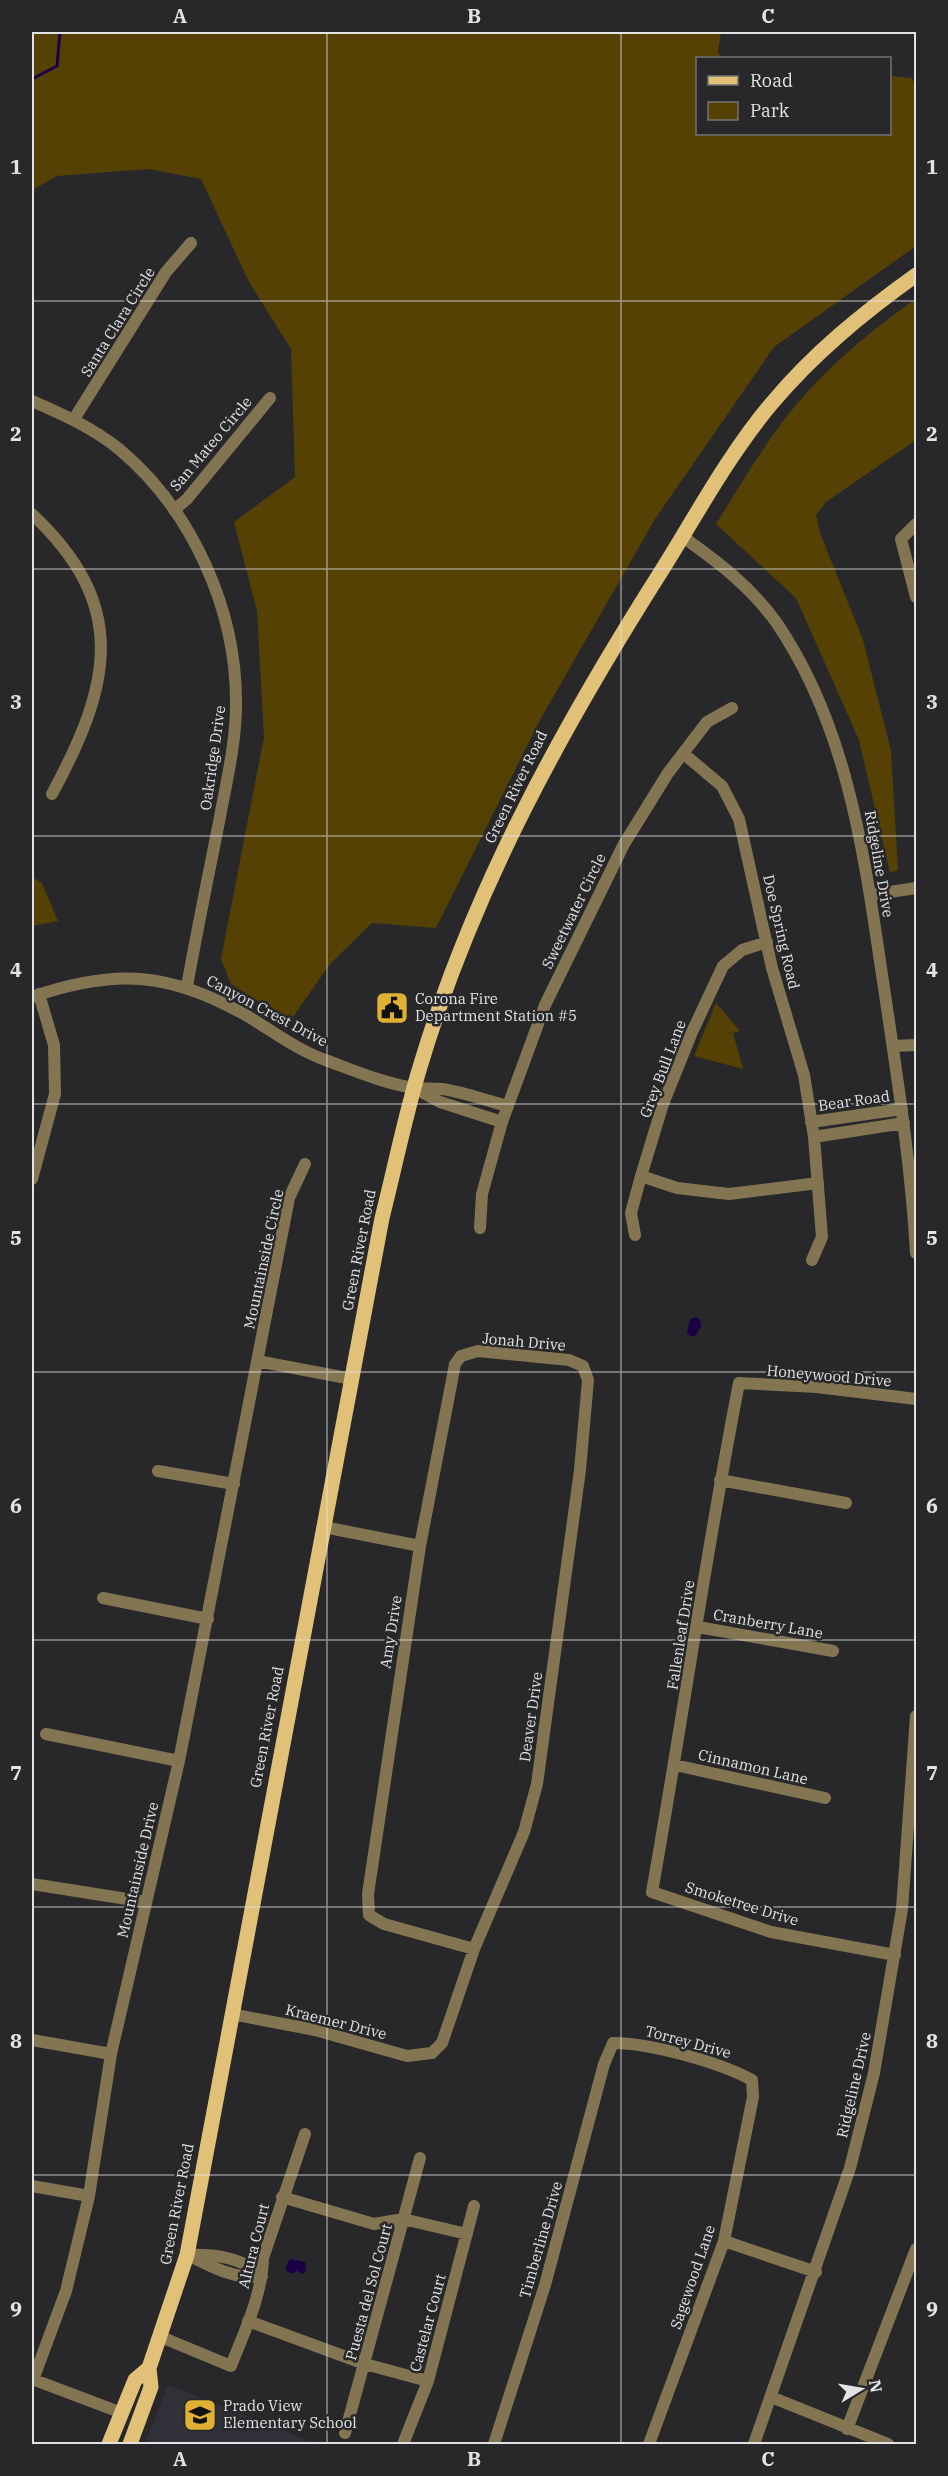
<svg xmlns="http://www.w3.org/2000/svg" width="948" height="2476" font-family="'IBM Plex Serif',serif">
  <rect width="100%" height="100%" fill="#28282a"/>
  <!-- built -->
  <path fill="#303038" d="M168,2385L318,2444H145Z"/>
  <!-- green -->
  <path fill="#564105" d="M32,32H721L718,53L722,58H698V134H890V76L912,78L916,89V246L774,347L655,519L540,720L436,928L372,923L330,964L290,1021L231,984L221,959L264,737L257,611L234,522L295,477L291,349L248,280L201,179L149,169L57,176L32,190Z
    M916,299V440L826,502L816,515L820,533L863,640L891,751L898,870L890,873L859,740L796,598L716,524C738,489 759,453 784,420C820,373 868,332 916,299Z
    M32,877L42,883L58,921L32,926Z
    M716,1003L740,1031L733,1033L743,1069L694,1056Z"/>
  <!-- water -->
  <path fill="#1a0045" d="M696,1317L700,1320L701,1327L695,1336H690L687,1332L690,1319Z
    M290,2259L305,2262L306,2272L302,2274L296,2270L294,2274L288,2272L285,2268Z"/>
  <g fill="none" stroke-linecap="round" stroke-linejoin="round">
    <!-- stream -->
    <path stroke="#1a0045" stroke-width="3" d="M32,79L57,66L60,32"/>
    <!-- minor -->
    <path stroke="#847552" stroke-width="12" d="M32,401C62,414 93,428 119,449C192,510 237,610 236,705C236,743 226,784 219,822C208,877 197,931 187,986
      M74,419L166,272L191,243
      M174,510L187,499L270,398
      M32,514C130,606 111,685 52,794
      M916,524L901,539L916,597
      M683,537C718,562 750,586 776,622C850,730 865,862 884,988C897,1076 911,1164 916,1253
      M684,754L722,786L739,819L772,968L804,1075L814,1137L822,1237L812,1260
      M870,895L916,888
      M32,997C116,968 171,972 249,1017C275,1033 299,1051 328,1061C355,1071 386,1084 415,1088C424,1089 433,1088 442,1089C464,1092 487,1101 508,1106
      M893,1046L916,1045
      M418,1090L440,1102L502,1122
      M811,1122L902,1109
      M814,1137L904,1123
      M641,1176L677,1188L729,1194L818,1183
      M32,1179L55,1094L54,1045L39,994
      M480,1228L482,1194L502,1122L545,1005L624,844L668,773L707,722L732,708
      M635,1235L631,1213L641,1176L663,1104L692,1032L723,966L742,950L767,942
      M257,1361L352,1379
      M158,1471L234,1484
      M720,1480L846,1503
      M324,1527L420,1546
      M103,1598L208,1619
      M698,1627L833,1651
      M46,1734L179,1761
      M675,1765L825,1798
      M32,1884L146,1902
      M895,1955L771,1932L652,1892C682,1723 706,1552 739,1383L817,1387L916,1399
      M231,2014L315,2030L407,2056L432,2053L442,2043L474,1949L524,1832L537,1784L580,1470L588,1380L583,1366L569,1360L478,1351L461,1356L455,1364L452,1380L420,1546L368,1894L369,1915L384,1924L474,1949
      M32,2040L111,2054
      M32,2186L89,2196
      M282,2197L374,2224L403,2219L467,2234
      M724,2241L816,2272
      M187,2255C214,2254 242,2257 262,2276
      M188,2255C211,2267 236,2280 262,2276
      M248,2321L365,2364L428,2381
      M161,2337L231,2366C244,2332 262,2296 263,2258L305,2134
      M32,2379L122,2413
      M33,2380L66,2291L89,2196L111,2054L179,1761L289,1198L305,1164
      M771,2397L888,2444
      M847,2429L916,2249
      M345,2433L420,2158
      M403,2444L428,2381L474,2206
      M494,2444L545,2285L604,2064L613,2043C650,2043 719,2062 752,2080L753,2097L724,2241L649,2444
      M754,2444L850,2168L874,2073L902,1909L916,1716"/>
    <!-- major -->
    <path stroke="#e1c177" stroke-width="15" d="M109,2444L135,2380L149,2368L187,2255L382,1218C395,1167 405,1116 420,1067C473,889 563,726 662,570C697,514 729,454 772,403C814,353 863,313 916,275
      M130,2444L151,2387L149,2368"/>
  </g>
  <!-- grid -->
  <path fill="none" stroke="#e3e3e5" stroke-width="1.5" stroke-opacity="0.55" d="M327,32V2444M621,32V2444M32,301H916M32,569H916M32,836H916M32,1104H916M32,1372H916M32,1640H916M32,1907H916M32,2175H916"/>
  <!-- icons -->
  <defs>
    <symbol id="civic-square" viewBox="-11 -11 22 22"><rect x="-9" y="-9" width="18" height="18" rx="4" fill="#dfb034" stroke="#28282a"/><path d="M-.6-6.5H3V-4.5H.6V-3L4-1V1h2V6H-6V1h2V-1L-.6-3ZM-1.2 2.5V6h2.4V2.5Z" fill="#111"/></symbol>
    <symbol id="school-square" viewBox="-11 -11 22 22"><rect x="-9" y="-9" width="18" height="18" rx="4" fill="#dfb034" stroke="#28282a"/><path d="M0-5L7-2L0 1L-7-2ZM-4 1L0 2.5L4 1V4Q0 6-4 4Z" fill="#111"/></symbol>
  </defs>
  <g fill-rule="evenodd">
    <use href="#civic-square" x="373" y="989" width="38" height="38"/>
    <use href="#school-square" x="181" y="2396" width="38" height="38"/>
  </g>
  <g text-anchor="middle" stroke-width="5" stroke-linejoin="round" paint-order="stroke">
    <!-- street labels -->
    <g font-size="15" fill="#e3e3e5" stroke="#28282a">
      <text transform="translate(118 322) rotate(-58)" y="5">Santa Clara Circle</text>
      <text transform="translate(211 444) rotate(-50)" y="5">San Mateo Circle</text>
      <text transform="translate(213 758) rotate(-82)" y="5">Oakridge Drive</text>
      <text transform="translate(516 787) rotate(-64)" y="5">Green River Road</text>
      <text transform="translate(879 864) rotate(80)" y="5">Ridgeline Drive</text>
      <text transform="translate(574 911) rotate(-64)" y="5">Sweetwater Circle</text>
      <text transform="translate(781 932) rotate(77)" y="5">Doe Spring Road</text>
      <text transform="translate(267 1011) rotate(28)" y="5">Canyon Crest Drive</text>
      <text transform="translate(663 1069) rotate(-69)" y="5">Grey Bull Lane</text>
      <text transform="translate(854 1101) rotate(-8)" y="5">Bear Road</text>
      <text transform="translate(359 1250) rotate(-79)" y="5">Green River Road</text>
      <text transform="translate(264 1259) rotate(-78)" y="5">Mountainside Circle</text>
      <text transform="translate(524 1342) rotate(5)" y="5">Jonah Drive</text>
      <text transform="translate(829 1376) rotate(5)" y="5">Honeywood Drive</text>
      <text transform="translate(768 1624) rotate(10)" y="5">Cranberry Lane</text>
      <text transform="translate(391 1632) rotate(-81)" y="5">Amy Drive</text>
      <text transform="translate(681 1635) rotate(-81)" y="5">Fallenleaf Drive</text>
      <text transform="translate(531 1717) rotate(-82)" y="5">Deaver Drive</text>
      <text transform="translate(267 1727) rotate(-79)" y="5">Green River Road</text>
      <text transform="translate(753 1767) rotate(13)" y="5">Cinnamon Lane</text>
      <text transform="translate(138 1870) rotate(-77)" y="5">Mountainside Drive</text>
      <text transform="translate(742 1904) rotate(17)" y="5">Smoketree Drive</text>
      <text transform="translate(336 2022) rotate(14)" y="5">Kraemer Drive</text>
      <text transform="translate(688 2042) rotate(15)" y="5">Torrey Drive</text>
      <text transform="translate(854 2085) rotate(-77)" y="5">Ridgeline Drive</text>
      <text transform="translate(177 2204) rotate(-79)" y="5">Green River Road</text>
      <text transform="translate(541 2240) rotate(-74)" y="5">Timberline Drive</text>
      <text transform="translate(254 2246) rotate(-76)" y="5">Altura Court</text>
      <text transform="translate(693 2277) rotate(-71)" y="5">Sagewood Lane</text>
      <text transform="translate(369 2292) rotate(-75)" y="5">Puesta del Sol Court</text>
      <text transform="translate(428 2323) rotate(-75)" y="5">Castelar Court</text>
    </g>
    <!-- poi labels -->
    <g font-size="15" fill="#e3e3e5" stroke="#28282a" text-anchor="start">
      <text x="415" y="1004">Corona Fire<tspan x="415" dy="17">Department Station #5</tspan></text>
      <text x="223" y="2411">Prado View<tspan x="223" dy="17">Elementary School</tspan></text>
    </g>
  </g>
  <!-- border -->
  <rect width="948" height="2476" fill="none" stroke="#28282a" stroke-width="66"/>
  <!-- legend -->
  <rect x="696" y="57" width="195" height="78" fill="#28282a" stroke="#737375" stroke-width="1.5"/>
  <rect x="708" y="76" width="30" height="9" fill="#e1c177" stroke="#737375" stroke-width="1.5"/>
  <text x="750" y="87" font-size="18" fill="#e3e3e5">Road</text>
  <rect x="708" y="102" width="30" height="18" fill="#564105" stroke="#737375" stroke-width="1.5"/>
  <text x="750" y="117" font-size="18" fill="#e3e3e5">Park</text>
  <!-- north arrow -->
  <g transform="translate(861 2389) rotate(79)" stroke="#28282a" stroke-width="4.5" paint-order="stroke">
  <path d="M0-4.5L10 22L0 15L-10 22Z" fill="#e3e3e5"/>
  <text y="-9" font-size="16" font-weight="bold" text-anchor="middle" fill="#e3e3e5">N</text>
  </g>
  <rect x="33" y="33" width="882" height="2410" fill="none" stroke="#e3e3e5" stroke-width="2"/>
  <g font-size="20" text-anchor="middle" font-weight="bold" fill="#e3e3e5">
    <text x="180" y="23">A</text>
    <text x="474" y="23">B</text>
    <text x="768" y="23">C</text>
    <text x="16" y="174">1</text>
    <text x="932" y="174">1</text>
    <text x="16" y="441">2</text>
    <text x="932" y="441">2</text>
    <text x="16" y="709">3</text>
    <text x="932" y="709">3</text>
    <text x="16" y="977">4</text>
    <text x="932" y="977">4</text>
    <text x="16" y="1245">5</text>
    <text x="932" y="1245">5</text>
    <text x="16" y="1513">6</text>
    <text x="932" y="1513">6</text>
    <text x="16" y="1780">7</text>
    <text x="932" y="1780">7</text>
    <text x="16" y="2048">8</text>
    <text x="932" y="2048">8</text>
    <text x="16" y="2316">9</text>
    <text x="932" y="2316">9</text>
    <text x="180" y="2466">A</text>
    <text x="474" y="2466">B</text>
    <text x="768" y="2466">C</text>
  </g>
</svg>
